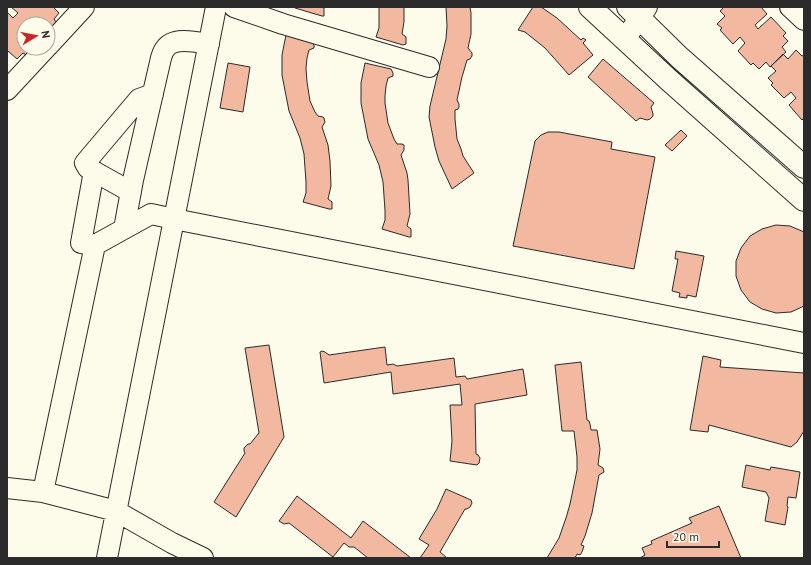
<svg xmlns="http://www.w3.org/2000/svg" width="811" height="565" font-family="'PT Sans',sans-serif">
  <rect width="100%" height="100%" fill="#fdfbea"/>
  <!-- building -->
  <path fill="#f2b8a0" stroke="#2b2b2b" d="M11,7H53L59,13L54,19L56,22L49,30L48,24H42L41,23L40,24H24V48H32L26,55L23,53L17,59L8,51L7,52V12L13,18L18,13Z
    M295,7H322L324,8V16H322L295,8Z
    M379,7H404V22L402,34L406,37V44L403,45L376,37L379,28Z
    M446,7H470L471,13V34L468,48L472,53V56L470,59L467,60L462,77L457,100L459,104V107L458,109L455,110V119L457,139L461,149L463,156L474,173L452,189L439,161L435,147L429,117L430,106L446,39L447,26Z
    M533,7H541L557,18L581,40L583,38L586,40L583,43L593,55L569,75L545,48L525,32L518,30Z
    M724,7H761L767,14L755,25L758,29L771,17L786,33L783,36L788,41L782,47L786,52L770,67L766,62L759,69L753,63L751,65L738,51L745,43L740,37L733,44L720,30L722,28L717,24L725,16L720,11Z
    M286,35L312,42L314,45V48L309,50L307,58L306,68L307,82L310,101L315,112L318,116L323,117L324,118L325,122L322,127L328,145L330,161L331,186L328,199L332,202V209H329L303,202L306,193V182L304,154L300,138L289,111L282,75V55Z
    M796,50L802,56L804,55V118L802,120L789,105L796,98L791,92L784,98L771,85L773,83L768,78L776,71L771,66L783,54L788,59Z
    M603,59L654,103L651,107L653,114V116L650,119L647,120L640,118L636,121L588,77Z
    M228,63L250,67L243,112L220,108Z
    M365,63L391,69L393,73V76L388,78L386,86L385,96V103L388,123L394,139L397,144H402L404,145V150L401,155L407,173L408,180L410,214L407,226L411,229V237H409L382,229L385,220V210L383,182L379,165L368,139L361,103V83Z
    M681,130L687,136L672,151L665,145Z
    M548,132H559L612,142L611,149L655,157L634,269L513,246L535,141L541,135Z
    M776,225L790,226L804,232V306L791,312L776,313L762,309L750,302L741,290L736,276V261L741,248L750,236L762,229Z
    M676,251L704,256L696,297L687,295V298L679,297L680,293L672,291L678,259H675Z
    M269,345L284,437L236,517L214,502L245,453L244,451V448L248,444H250L259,433L245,348Z
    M385,347L387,365L393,364L397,366L454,358L456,377L465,376L467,379L523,369L527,395L475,404L476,454L478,455L480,458L479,463L477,465L450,461L452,441L450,405H462L460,384L393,394L391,372L324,383L320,352L322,351L325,352L329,355Z
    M703,356L721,360L720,367L804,373V431L797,442L791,447L709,425L708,432L690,430Z
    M581,362L587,420L589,421L590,424L591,430H597L600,449L598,465L603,468L604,472L599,475L592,513L585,536L581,545L584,546L582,552L580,555L577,554L575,558H547L559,538L566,518L570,504L577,470V457L574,431H562L555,365Z
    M746,465L770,470L771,467L800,472L796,498L788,497L787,506L788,507L785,525L765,521L769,498L766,492L742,487Z
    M446,489L471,500L472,503L470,507L467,509H465L440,552L447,558H420L429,545L419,539L437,509Z
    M297,496L351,538L363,521L411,558H368L354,547H349L344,543L333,557L289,523L284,524L279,521Z
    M719,506L741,558H640L645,555L642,548L652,544L651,541L692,523L689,518Z"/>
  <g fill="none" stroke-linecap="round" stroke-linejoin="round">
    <defs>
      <path id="minor" d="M234,7L283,24L429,67
        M790,7L804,20
        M625,39L647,7
        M48,46L84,7
        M7,90L46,48
        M94,171L81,243L95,245
        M131,192L88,168L85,163L139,99L153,94
        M124,229L133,180L161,58C162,55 163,51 165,49C173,36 197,42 209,44
        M7,488L43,492L116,511L172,543L203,558
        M43,492L95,245L151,214L174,219L804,343
        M107,558L216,7"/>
      <path id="major" d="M590,7L670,81L804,200
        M628,7L679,57L804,167"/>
    </defs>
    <!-- minor casing -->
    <use href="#minor" stroke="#2b2b2b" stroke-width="22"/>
    <!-- major casing -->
    <use href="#major" stroke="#2b2b2b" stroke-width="24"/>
    <!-- minor -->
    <use href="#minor" stroke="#fdfbea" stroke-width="20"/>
    <!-- major -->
    <use href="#major" stroke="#fdfbea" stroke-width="22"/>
  </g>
  <!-- border -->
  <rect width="811" height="565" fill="none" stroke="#2b2b2b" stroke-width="16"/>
  <!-- north arrow -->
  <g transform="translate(36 36) rotate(80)"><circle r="19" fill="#fdfbea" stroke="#a9a89e"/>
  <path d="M0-3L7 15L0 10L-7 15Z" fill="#c62828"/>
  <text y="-6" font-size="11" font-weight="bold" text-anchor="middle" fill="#2b2b2b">N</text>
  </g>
  <!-- scale -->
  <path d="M667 541v6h52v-6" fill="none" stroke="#2b2b2b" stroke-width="2"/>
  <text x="673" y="541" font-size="12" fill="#2b2b2b" stroke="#fdfbea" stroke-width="3" paint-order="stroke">20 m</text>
</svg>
